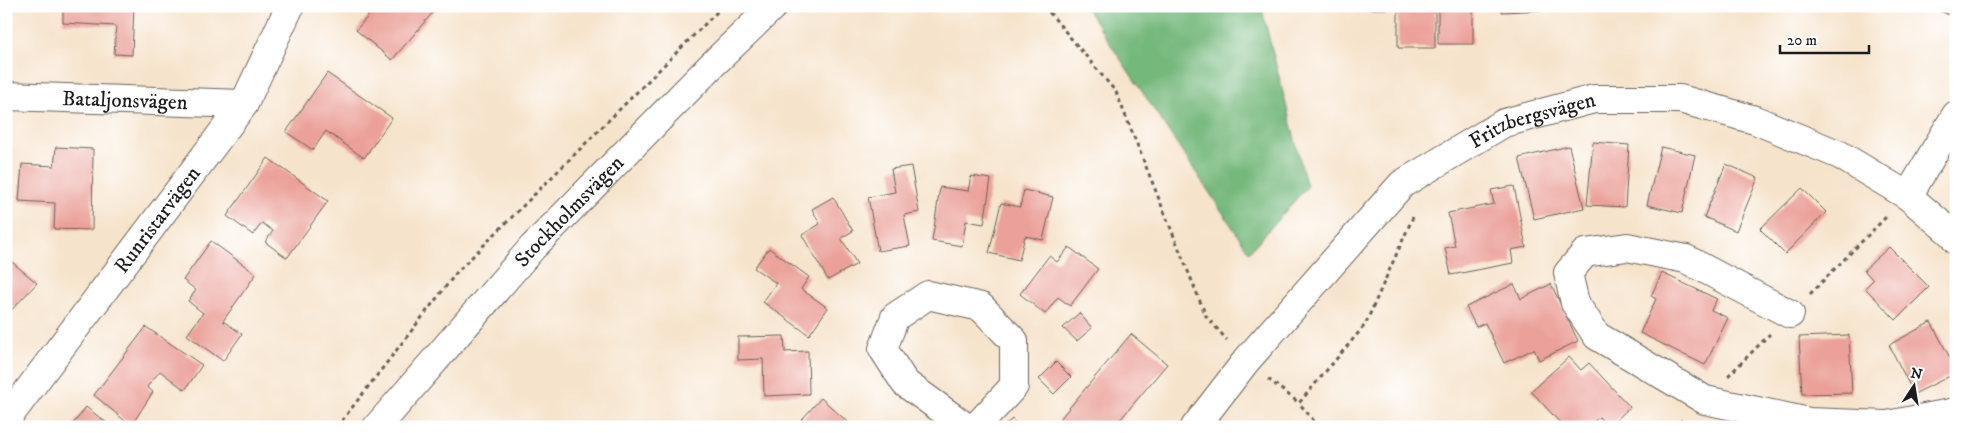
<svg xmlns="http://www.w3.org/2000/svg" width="1962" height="433" font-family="'IM FELL DW Pica',serif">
  <rect width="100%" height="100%" fill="#fff"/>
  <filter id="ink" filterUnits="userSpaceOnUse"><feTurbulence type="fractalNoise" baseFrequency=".02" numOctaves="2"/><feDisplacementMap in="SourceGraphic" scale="10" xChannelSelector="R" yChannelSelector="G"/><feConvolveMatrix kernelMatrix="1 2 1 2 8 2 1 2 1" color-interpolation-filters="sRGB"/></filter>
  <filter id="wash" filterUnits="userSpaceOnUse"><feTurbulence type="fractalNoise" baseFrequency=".0096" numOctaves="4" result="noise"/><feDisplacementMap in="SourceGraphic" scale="20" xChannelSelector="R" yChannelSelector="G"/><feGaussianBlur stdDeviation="1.12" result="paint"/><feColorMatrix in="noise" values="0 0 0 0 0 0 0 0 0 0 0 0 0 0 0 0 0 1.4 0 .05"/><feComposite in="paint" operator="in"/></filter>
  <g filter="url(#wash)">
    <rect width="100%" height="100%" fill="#f6e3cb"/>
    <!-- forest -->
    <path fill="#75b87b" stroke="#486a4c" d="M1085,6H1261L1307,187L1249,252Z"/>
    <g id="blocks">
      <!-- building -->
      <path fill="#eba099" d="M63,6H134L132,55L114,54L116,26L63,23Z
        M374,6H428L434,11L392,60L356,30L375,8Z
        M1319,6H1394V9H1319Z
        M1398,6H1435V48H1398Z
        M1438,6H1473V44H1438Z
        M1501,6H1546L1547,10L1502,12Z
        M1929,6H1956V18Z
        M327,73L392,118L364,158L326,131L313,150L286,132Z
        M1593,142L1629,145L1625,207L1587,205Z
        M1569,146L1584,208L1534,219L1519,158Z
        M56,147L93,149L92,230L54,229L55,203L19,201L22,164L54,166Z
        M1661,147L1695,155L1682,213L1647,205Z
        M268,158L328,201L287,258L265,242L273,231L262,223L253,235L227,216Z
        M1726,164L1758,178L1736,231L1704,217Z
        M911,166L919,212L904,215L910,246L878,251L868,197L895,192L891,169Z
        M971,176L991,179L984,224L966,221L962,246L932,241L940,187L968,191Z
        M1514,186L1526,247L1511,250L1513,263L1451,275L1445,248L1455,246L1448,213L1494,204L1491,190Z
        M1802,188L1826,212L1785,254L1760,229Z
        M1024,190L1053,197L1043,240L1025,236L1019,260L989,253L1001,203L1020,207Z
        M833,197L853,231L841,238L857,264L828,280L802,235L820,224L812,209Z
        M211,241L256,274L223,321L242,334L223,361L187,335L203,313L188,301L196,290L183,280Z
        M1069,247L1098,269L1070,306L1058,297L1045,314L1020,294L1049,256L1057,262Z
        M1889,247L1929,287L1896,320L1865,288L1873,280L1864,270Z
        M769,248L809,277L801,289L828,308L809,335L763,302L776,283L754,268Z
        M6,257L37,283L6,316Z
        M1662,273L1717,299L1711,310L1728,318L1705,365L1640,333L1656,299L1651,296Z
        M1514,284L1521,299L1551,284L1578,341L1539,360L1534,349L1504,363L1485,323L1476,327L1466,307Z
        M1079,313L1092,328L1077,341L1063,328Z
        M1931,322L1956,369V373L1914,394L1889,345Z
        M146,327L202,365L185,390L160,371L147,387L153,392L131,426L94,395Z
        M1131,334L1167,364L1114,427H1068L1059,420Z
        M1849,335L1852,393L1802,394L1799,337Z
        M784,336L785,352L808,351L809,394L764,396L763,359L738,360V337Z
        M1569,357L1581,370L1589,363L1630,407L1609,427L1599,417L1588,427H1564L1531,391Z
        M1056,362L1071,377L1054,394L1039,379Z
        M821,398L850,424L848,427H795Z
        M86,407L112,427H71Z
        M1012,419L1019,427H1003Z"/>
    </g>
  </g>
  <g filter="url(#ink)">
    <use href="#blocks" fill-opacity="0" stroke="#686259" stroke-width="1"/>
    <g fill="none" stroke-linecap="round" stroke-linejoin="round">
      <defs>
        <g id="minor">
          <path id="s1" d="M6,96L244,104"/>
          <path d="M1908,196L1956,115"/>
          <path d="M1790,314L1686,259L1627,247L1585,253L1568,273L1575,303L1597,336L1705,400L1809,422L1887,425L1956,412"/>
          <path id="s2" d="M6,420L244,104L290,6"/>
          <path d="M966,427L905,383L883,349L895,317L928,295L981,307L1014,341V386L976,427"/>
          <path id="s3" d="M1195,427L1246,361L1402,184L1504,123L1594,99H1680L1755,120L1840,155L1908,196L1952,234L1956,240"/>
        </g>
        <g id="major">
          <path id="s4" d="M377,427L532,248L712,65L773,6"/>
        </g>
      </defs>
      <!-- minor casing -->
      <use href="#minor" stroke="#686259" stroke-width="30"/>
      <!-- major casing -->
      <use href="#major" stroke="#686259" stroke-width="30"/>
      <!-- path -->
      <path stroke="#686259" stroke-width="3" stroke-dasharray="4 4" stroke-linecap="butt" d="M1044,6L1116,92L1206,316L1227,340
        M1810,294L1886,217
        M1728,376L1770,334
        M1268,379L1299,403
        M337,427L457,272L723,6
        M1319,427L1299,403L1365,325L1413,217
        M1675,427L1682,420"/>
      <!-- minor -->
      <use href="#minor" stroke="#fff" stroke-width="28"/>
      <!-- major -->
      <use href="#major" stroke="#fff" stroke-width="28"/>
    </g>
  </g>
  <g text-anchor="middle" stroke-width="5" stroke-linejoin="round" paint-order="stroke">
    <!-- street labels -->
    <g font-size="21" fill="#1c1c1c" stroke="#fff">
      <text dy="7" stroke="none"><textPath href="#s1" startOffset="119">Bataljonsvägen</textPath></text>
      <text dy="7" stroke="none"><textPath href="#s3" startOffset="466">Fritzbergsvägen</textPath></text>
      <text dy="7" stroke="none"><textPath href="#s4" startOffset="289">Stockholmsvägen</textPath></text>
      <text dy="7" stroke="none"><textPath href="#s2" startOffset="251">Runristarvägen</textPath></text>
    </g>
  </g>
  <!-- margin -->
  <rect width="1962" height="433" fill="none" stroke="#fff" stroke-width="25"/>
  <!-- north arrow -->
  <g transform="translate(1914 386) rotate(12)" stroke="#ffffff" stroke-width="4" paint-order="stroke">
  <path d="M0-4L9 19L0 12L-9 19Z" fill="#1c1c1c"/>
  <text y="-8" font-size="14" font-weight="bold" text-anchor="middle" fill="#1c1c1c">N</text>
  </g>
  <!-- scale -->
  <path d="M1780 45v8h89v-8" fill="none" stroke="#1c1c1c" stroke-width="2.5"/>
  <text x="1787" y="45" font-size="15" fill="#1c1c1c" stroke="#ffffff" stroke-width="4" paint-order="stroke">20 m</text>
</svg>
